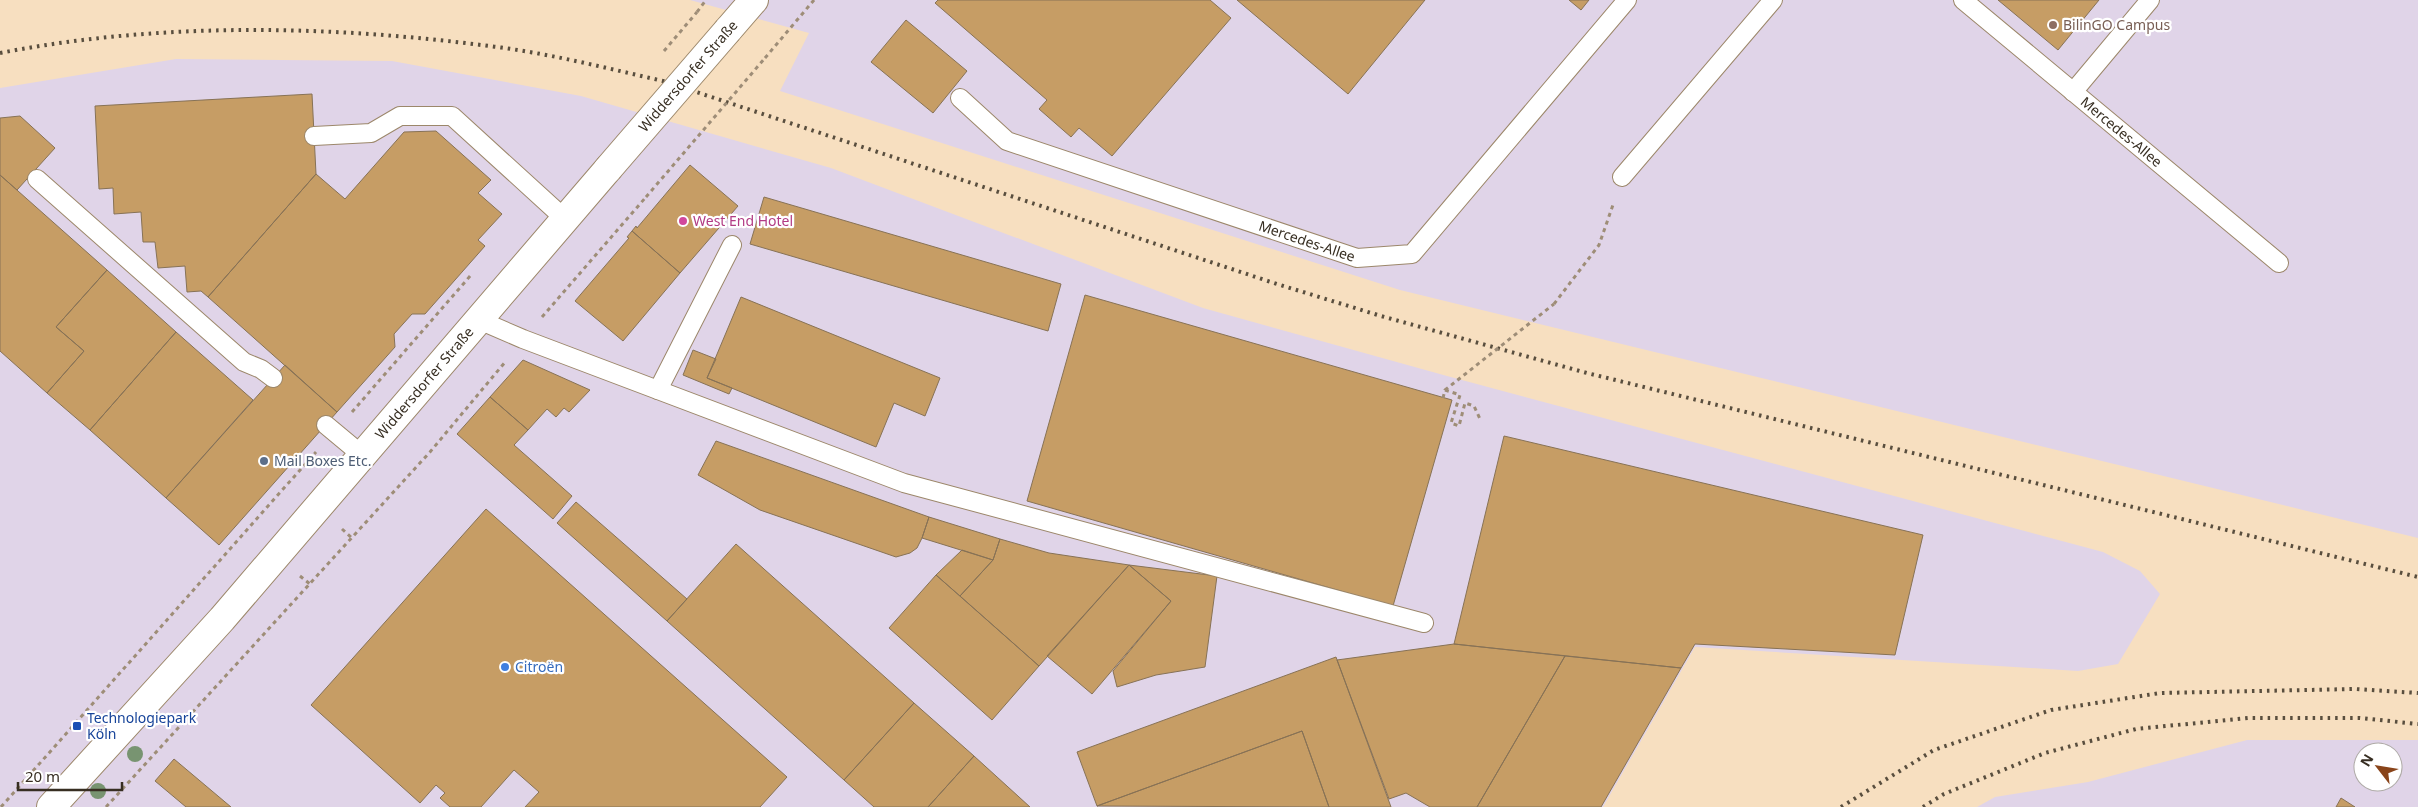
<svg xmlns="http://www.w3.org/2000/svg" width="2418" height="807" font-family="'Noto Sans',sans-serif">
  <rect width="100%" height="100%" fill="#f7dfc0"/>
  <!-- commercial -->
  <path fill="#e0d4e8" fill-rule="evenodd" d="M690,0H2418V538L1400,290L780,91L809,33Z
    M176,59L392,61L581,96L831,168L1203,308L1447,376L2103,552L2140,571L2160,594L2118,664L2078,671L1695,647L1603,807H0V88Z
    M2247,740H2418V807H1977L1995,797L2088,782ZM2363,752H2393V782H2363Z"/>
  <!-- building -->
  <path fill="#c69d65" stroke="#877256" d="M938,0H1210L1231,18L1112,156L1079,128L1071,137L1039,109L1047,100L935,3Z
    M1237,0H1425L1348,94Z
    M1569,0H1589L1581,10Z
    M1998,0H2099L2058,50Z
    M906,20L967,71L933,113L871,62Z
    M312,94L316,174L208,297L201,291L187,292L185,266L158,268L155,242H143L141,212L114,214L113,188L99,189L95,106Z
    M20,116L55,148L17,190L0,175V118Z
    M436,131L491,180L478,193L502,214L478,240L485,246L425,314H412L394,334L395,347L337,412L208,297L316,174L345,199L404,132Z
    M690,165L738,206L680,273L632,231L636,226L637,228Z
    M0,175L107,270L56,327L84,351L47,393L0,351Z
    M764,197L1061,284L1048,331L750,244Z
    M632,231L680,273L623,341L575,301L629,238L627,237Z
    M107,270L176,332L90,430L47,393L84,351L56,327Z
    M1085,295L1452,400L1393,606L1027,501Z
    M741,297L940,378L925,416L894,403L876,447L707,378Z
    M176,332L253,400L166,498L90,430Z
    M693,350L716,359L707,378L732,388L729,394L683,375Z
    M523,360L590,390L569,412L564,408L556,417L547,409L528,430L490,397Z
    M285,365L337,412L219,545L166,498Z
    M490,397L528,430L514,445L572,496L553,519L457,434Z
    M1504,436L1923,535L1895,655L1695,644L1681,668L1454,644Z
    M716,441L929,517L922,538L917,548L910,553L896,557L760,510L698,475Z
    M576,502L687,599L667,621L557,523Z
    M486,509L787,777L760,807H525L539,792L514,770L481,807H450L440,798L445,793L436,785L420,803L311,705Z
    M929,517L1000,539L993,560L922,538Z
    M1000,539L1049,553L1129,565L1039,666L960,596L993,560Z
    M736,544L914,703L844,780L667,621Z
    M962,550L993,560L960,596L936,575Z
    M1129,565L1217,576L1205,667L1156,675L1117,687L1113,671L1171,601Z
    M1129,565L1171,601L1092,694L1047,656Z
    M936,575L1039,666L992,720L889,628Z
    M1454,644L1565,656L1477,807H1430L1406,793L1389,799L1337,660Z
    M1565,656L1681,668L1601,807H1477Z
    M1336,657L1391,807H1329L1302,731L1097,806L1077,752Z
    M914,703L974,756L928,807H874L844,780Z
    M1302,731L1329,807L1097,806Z
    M974,756L1030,807H928Z
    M174,759L231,807H186L155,781Z
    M2341,798L2355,807H2336Z"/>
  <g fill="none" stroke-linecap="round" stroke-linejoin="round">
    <defs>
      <g id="lane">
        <path id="s1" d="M1963,0L2279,263"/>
        <path d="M2073,92L2150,0"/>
        <path id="s2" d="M960,98L1007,141L1357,258L1412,254L1627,0"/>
        <path d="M314,136L371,133L400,116H452L565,219"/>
        <path d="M1622,177L1773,0"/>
        <path d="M37,179L244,362L261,369L273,378"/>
        <path d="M479,320L523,339L904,483L1424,623"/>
        <path d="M658,390L732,245"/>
        <path d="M326,425L362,455"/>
      </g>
      <g id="secondary">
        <path d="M728,30L754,0"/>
        <path id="s3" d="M51,807L222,619L608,169"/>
      </g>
    </defs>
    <!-- lane casing -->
    <use href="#lane" stroke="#9c876a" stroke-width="20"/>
    <!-- secondary casing -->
    <use href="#secondary" stroke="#9c876a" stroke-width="30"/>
    <!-- path -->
    <path stroke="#9e8d77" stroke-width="3" stroke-dasharray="4 4" stroke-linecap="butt" d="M697,12L706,0
      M765,58L814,0
      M1554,304L1599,245L1614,202
      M542,317L646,197
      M1445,390L1460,395L1451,423L1459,426L1465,403L1474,406L1481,421
      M352,412L471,275
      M342,529L352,538
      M300,576L310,584
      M1,807L316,452
      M106,807L430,452L506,361"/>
    <!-- lane -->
    <use href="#lane" stroke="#fff" stroke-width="18"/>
    <!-- secondary -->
    <use href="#secondary" stroke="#fff" stroke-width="28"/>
    <!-- rail -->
    <path stroke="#594e3e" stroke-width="4" stroke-dasharray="2.5 5" stroke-linecap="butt" d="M0,53C160,22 328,25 489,46C548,53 606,68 663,81L1277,284L1381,316L1587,373L2418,577
      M1841,807L1934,750L2051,710L2160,693L2355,689L2418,693
      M1923,807L1944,794L2045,753L2136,729L2248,718H2360L2418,724"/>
    <defs>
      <path id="secondary-bridge" d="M608,169L728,30"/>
    </defs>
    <!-- secondary-bridge casing -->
    <use href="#secondary-bridge" stroke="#9c876a" stroke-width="30" stroke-linecap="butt"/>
    <!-- path-bridge -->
    <path stroke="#9e8d77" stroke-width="3" stroke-dasharray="4 4" stroke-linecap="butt" d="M664,51L697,12
      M646,197L765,58
      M1443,398L1445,390L1554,304"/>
    <!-- secondary-bridge -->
    <use href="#secondary-bridge" stroke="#fff" stroke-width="28"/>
  </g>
  <!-- trees -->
  <g fill="#789471">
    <circle cx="135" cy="754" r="8"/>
    <circle cx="98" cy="791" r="8"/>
  </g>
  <!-- markers -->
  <circle fill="#8d6e63" stroke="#fff" stroke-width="2" cx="2053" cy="25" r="5"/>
  <circle fill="#d1479c" stroke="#fff" stroke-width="2" cx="683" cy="221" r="5"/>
  <circle fill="#5c6f8a" stroke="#fff" stroke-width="2" cx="264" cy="461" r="5"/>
  <circle fill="#3f7fe0" stroke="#fff" stroke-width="2" cx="505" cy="667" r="5"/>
  <rect fill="#1a4fb4" stroke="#fff" stroke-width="2" x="72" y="721" width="10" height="10" rx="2.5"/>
  <g text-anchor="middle" stroke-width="4.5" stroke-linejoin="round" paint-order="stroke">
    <!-- education labels -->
    <g font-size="14" fill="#785e54" stroke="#fff" text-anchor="start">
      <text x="2063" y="30">BilinGO Campus</text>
    </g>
    <!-- street labels -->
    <g font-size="14" fill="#372e22" stroke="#fff">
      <text transform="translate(688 76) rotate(-49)" y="5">Widdersdorfer Straße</text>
      <text dy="5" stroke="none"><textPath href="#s1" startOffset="206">Mercedes-Allee</textPath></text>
      <text dy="5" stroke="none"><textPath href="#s2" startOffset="380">Mercedes-Allee</textPath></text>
      <text dy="5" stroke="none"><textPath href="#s3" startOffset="565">Widdersdorfer Straße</textPath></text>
    </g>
    <!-- hotel labels -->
    <g font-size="14" fill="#b23c85" stroke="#fff" text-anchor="start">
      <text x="693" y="226">West End Hotel</text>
    </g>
    <!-- service labels -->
    <g font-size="14" fill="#4e5e75" stroke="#fff" text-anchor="start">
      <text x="274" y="466">Mail Boxes Etc.</text>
    </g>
    <!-- shop labels -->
    <g font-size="14" fill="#366cbe" stroke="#fff" text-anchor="start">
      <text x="515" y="672">Citroën</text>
    </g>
    <!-- transit labels -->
    <g font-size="14" fill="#164399" stroke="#fff" text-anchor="start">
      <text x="87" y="723">Technologiepark<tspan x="87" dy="16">Köln</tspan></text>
    </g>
  </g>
  <!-- north arrow -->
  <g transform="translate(2378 767) rotate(301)"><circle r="24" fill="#ffffff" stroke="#afaba7"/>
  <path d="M0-4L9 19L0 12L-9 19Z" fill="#89441a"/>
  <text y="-8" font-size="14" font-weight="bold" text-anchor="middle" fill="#372e22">N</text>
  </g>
  <!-- scale -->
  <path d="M18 782v8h104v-8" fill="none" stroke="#372e22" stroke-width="2.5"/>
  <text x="25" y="782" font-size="15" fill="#372e22" stroke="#ffffff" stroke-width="4" paint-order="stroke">20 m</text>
</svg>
